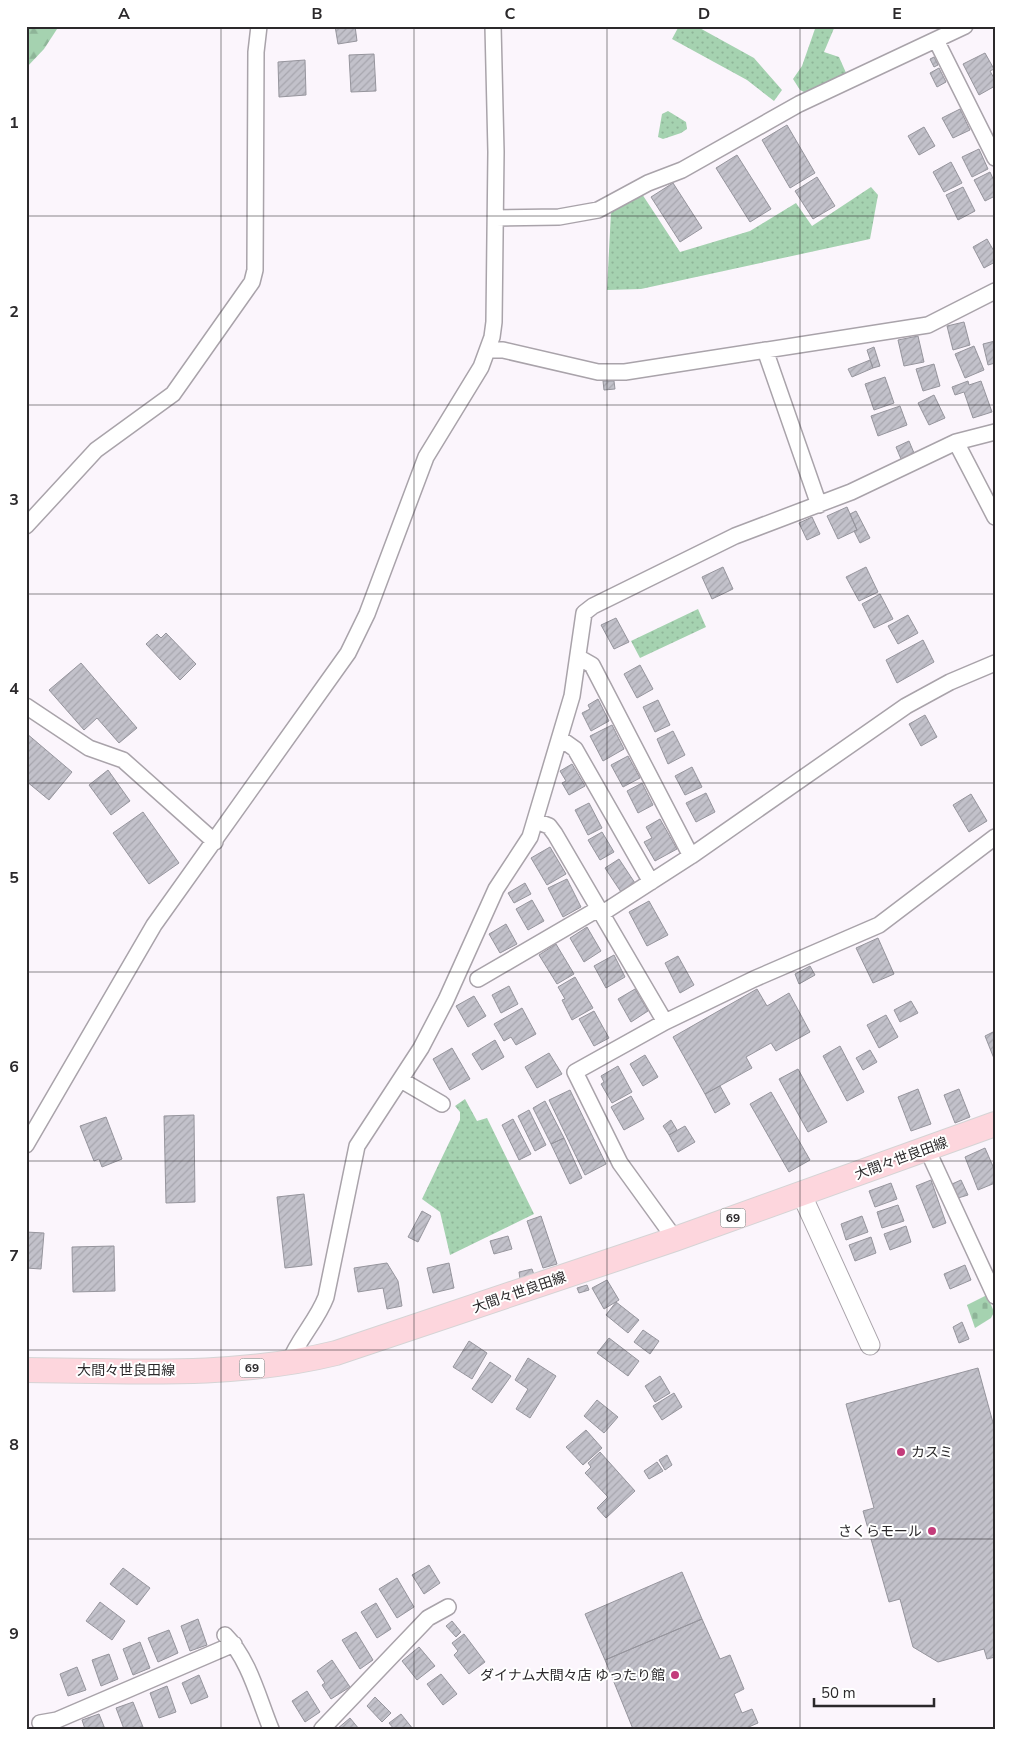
<svg xmlns="http://www.w3.org/2000/svg" width="1021" height="1755" font-family="'Nunito Sans','Noto Sans JP',sans-serif">
  <defs>
    <pattern id="grass-dots" width="8" height="8" patternUnits="userSpaceOnUse" patternTransform="scale(1.25)"><rect width="8" height="8" fill="#a5d2b0"/><path d="M2 2h.1M6 6h.1" fill="none" stroke="#8eb498" stroke-width="1.8" stroke-linecap="round"/></pattern>
    <pattern id="forest-firs" width="22" height="20" patternUnits="userSpaceOnUse" patternTransform="scale(1.25)"><rect width="22" height="20" fill="#a5d2b0"/><path d="M5 1l3.5 6h-7zM16 11l3.5 6h-7z" fill="#8eb498"/></pattern>
    <pattern id="cemetery-stones" width="16" height="16" patternUnits="userSpaceOnUse" patternTransform="scale(1.25)"><rect width="16" height="16" fill="#a5d2b0"/><path d="M2 7V4a2 2 0 0 1 4 0v3zM10 15v-3a2 2 0 0 1 4 0v3z" fill="#8eb498"/></pattern>
    <pattern id="building-hatch" width="6" height="6" patternUnits="userSpaceOnUse" patternTransform="scale(1.25)"><rect width="6" height="6" fill="#c2c1ca"/><path d="M-1 1l2-2M0 6l6-6M5 7l2-2" fill="none" stroke="#a7a6ae"/></pattern>
  </defs>
  <rect width="100%" height="100%" fill="#fbf5fc"/>
  <!-- grass -->
  <path fill="url(#grass-dots)" d="M679,26H696L754,58L782,90L774,101L747,80L672,39Z
    M816,26H835L824,52L839,57L847,75L808,94L800,90L793,79L802,66Z
    M668,111L686,122L687,129L681,133L663,139L658,137L662,114Z
    M871,187L878,195L870,239L641,289L607,290L611,212L642,194L680,252L750,231L796,203L812,226Z
    M698,609L706,627L640,658L631,641Z
    M465,1099L477,1121L487,1118L534,1214L450,1255L440,1212L422,1199L460,1120V1112L455,1106Z"/>
  <!-- forest -->
  <path fill="url(#forest-firs)" d="M26,26H59L44,49L26,68Z"/>
  <!-- cemetery -->
  <path fill="url(#cemetery-stones)" d="M987,1295L994,1312L991,1318L975,1328L967,1305Z"/>
  <!-- building -->
  <path fill="url(#building-hatch)" stroke="#96959d" d="M335,26H355L357,41L338,44Z
    M985,53L994,69L990,71L995,80V86L979,95L963,64Z
    M374,54L376,91L351,92L349,55Z
    M934,57L938,65L934,67L930,59Z
    M305,60L306,95L279,97L278,62Z
    M939,68L946,82L937,87L930,73Z
    M960,109L970,130L953,138L942,118Z
    M787,125L815,173L790,188L762,140Z
    M924,127L935,146L919,155L908,136Z
    M979,149L988,169L972,177L962,157Z
    M737,155L771,209L750,222L716,168Z
    M951,162L962,183L944,192L933,172Z
    M990,172L995,183V196L985,201L974,180Z
    M817,177L835,206L813,219L795,191Z
    M673,183L702,228L680,242L651,197Z
    M963,187L975,211L958,220L946,195Z
    M987,239L995,253V262L984,268L973,247Z
    M964,322L970,345L953,350L947,326Z
    M918,336L924,362L904,366L898,340Z
    M995,341V363L988,365L983,344Z
    M974,346L984,370L965,378L955,354Z
    M874,347L880,366L873,368L867,350Z
    M870,360L873,368L852,377L848,369Z
    M934,364L940,386L923,391L916,369Z
    M885,377L894,403L874,410L865,384Z
    M603,381H614L615,389L604,390Z
    M968,381L969,385L981,381L992,412L973,418L964,392L955,395L952,387Z
    M934,395L945,418L929,425L918,403Z
    M900,406L907,425L878,436L871,416Z
    M909,441L914,453L901,459L896,447Z
    M847,507L857,530L838,539L827,516Z
    M856,511L870,538L860,543L854,531L857,530L850,514Z
    M812,517L820,534L807,540L799,523Z
    M723,567L733,589L712,599L702,577Z
    M866,567L878,592L859,601L846,577Z
    M880,594L893,619L874,628L862,604Z
    M908,615L918,633L898,644L888,626Z
    M616,618L629,642L614,649L601,625Z
    M166,633L196,664L180,680L146,644L157,634L161,638Z
    M923,640L934,662L897,683L886,660Z
    M81,663L137,728L119,743L97,718L84,730L49,690Z
    M640,665L653,689L637,698L624,674Z
    M598,699L609,721L591,731L582,713L590,709L588,705Z
    M658,700L670,725L655,732L643,707Z
    M925,715L937,737L921,746L909,724Z
    M612,725L624,749L603,761L590,736Z
    M673,731L685,755L668,764L657,739Z
    M26,733L72,772L49,800L26,781Z
    M628,756L640,778L623,787L611,765Z
    M572,764L585,786L569,795L562,783L566,781L560,771Z
    M692,767L702,787L685,795L675,776Z
    M108,770L130,801L111,815L89,785Z
    M642,783L653,805L638,813L627,791Z
    M706,793L715,812L696,822L686,803Z
    M971,794L987,821L969,832L953,805Z
    M589,803L602,828L588,835L575,810Z
    M143,812L179,863L149,884L113,833Z
    M660,819L677,849L655,861L644,842L652,838L646,827Z
    M602,832L614,852L600,860L588,840Z
    M550,847L566,874L547,885L531,858Z
    M619,859L635,883L621,892L605,868Z
    M567,879L581,907L563,917L548,888Z
    M525,883L531,894L514,903L508,893Z
    M532,900L544,921L528,930L516,909Z
    M649,901L668,935L647,946L629,912Z
    M506,924L517,944L500,953L489,934Z
    M587,927L601,951L584,962L570,938Z
    M878,938L894,974L873,983L856,948Z
    M556,944L574,974L557,984L539,955Z
    M614,955L625,977L606,988L594,966Z
    M678,956L694,985L680,993L665,963Z
    M810,966L815,975L799,984L795,974Z
    M575,977L593,1008L572,1020L562,1000L565,999L558,987Z
    M509,986L518,1004L501,1013L492,995Z
    M635,989L648,1011L631,1022L618,999Z
    M757,989L767,1006L789,993L810,1032L776,1051L771,1043L746,1057L752,1068L705,1094L673,1037Z
    M474,996L486,1016L468,1027L456,1006Z
    M911,1001L918,1013L900,1022L894,1010Z
    M522,1008L536,1034L516,1045L511,1037L504,1041L494,1024Z
    M594,1011L609,1038L594,1046L579,1019Z
    M886,1015L898,1037L879,1048L867,1025Z
    M995,1031V1061L985,1036Z
    M495,1040L504,1057L482,1070L472,1054Z
    M840,1046L864,1092L847,1101L823,1056Z
    M452,1048L470,1079L450,1090L433,1059Z
    M870,1050L877,1062L863,1070L856,1058Z
    M549,1053L562,1074L537,1088L525,1067Z
    M645,1055L658,1077L643,1086L630,1064Z
    M618,1066L632,1092L612,1103L601,1084L604,1082L601,1076Z
    M798,1069L827,1122L808,1132L779,1079Z
    M720,1086L730,1104L715,1113L705,1094Z
    M918,1089L931,1124L911,1131L898,1097Z
    M959,1089L970,1117L955,1123L944,1095Z
    M570,1090L606,1164L585,1175L549,1100Z
    M771,1092L810,1160L789,1172L750,1104Z
    M631,1096L644,1119L624,1130L611,1107Z
    M545,1101L564,1138L551,1144L533,1108Z
    M529,1110L546,1145L535,1151L518,1116Z
    M194,1115L195,1202L166,1203L164,1116Z
    M106,1117L122,1159L102,1167L99,1159L94,1161L80,1126Z
    M513,1119L531,1154L519,1160L502,1125Z
    M671,1120L677,1130L669,1135L663,1126Z
    M685,1126L695,1142L678,1152L669,1135Z
    M564,1138L582,1178L570,1184L551,1144Z
    M985,1148L995,1171V1183L978,1190L965,1157Z
    M931,1180L946,1223L933,1228L916,1186Z
    M961,1180L968,1195L958,1198L952,1184Z
    M891,1183L897,1199L875,1207L869,1191Z
    M304,1194L312,1265L285,1268L277,1197Z
    M898,1205L904,1221L882,1228L877,1212Z
    M422,1211L431,1216L418,1242L408,1237Z
    M541,1216L557,1264L543,1268L527,1221Z
    M862,1216L868,1232L846,1240L841,1224Z
    M906,1226L911,1242L890,1250L884,1234Z
    M26,1232L44,1233L41,1269L26,1268Z
    M508,1236L512,1249L494,1254L490,1241Z
    M871,1237L876,1253L855,1261L849,1245Z
    M114,1246L115,1291L73,1292L72,1247Z
    M387,1263L398,1281L402,1306L387,1309L383,1288L358,1292L354,1268Z
    M449,1263L454,1288L433,1293L427,1268Z
    M965,1265L971,1280L950,1289L944,1274Z
    M532,1269L534,1275L520,1279L519,1272Z
    M607,1280L619,1300L604,1309L592,1288Z
    M587,1285L589,1290L579,1293L577,1288Z
    M616,1302L639,1320L628,1333L606,1315Z
    M962,1322L969,1339L959,1343L953,1327Z
    M643,1330L659,1341L650,1354L634,1342Z
    M609,1338L639,1361L628,1376L597,1353Z
    M469,1341L487,1353L472,1379L453,1367Z
    M528,1358L556,1376L530,1418L516,1409L528,1389L515,1380Z
    M490,1362L511,1376L492,1403L472,1389Z
    M978,1368L995,1430V1657L987,1659L984,1649L938,1662L913,1647L900,1599L889,1602L863,1511L874,1508L846,1404Z
    M660,1376L670,1393L655,1402L645,1386Z
    M674,1393L682,1407L662,1420L653,1406Z
    M597,1400L618,1417L604,1433L584,1416Z
    M586,1430L602,1448L583,1465L566,1447Z
    M600,1452L635,1491L606,1518L597,1508L608,1497L585,1473L591,1467L588,1463Z
    M667,1455L672,1465L665,1470L659,1460Z
    M657,1462L663,1471L649,1479L644,1471Z
    M429,1565L440,1583L424,1594L412,1575Z
    M123,1568L150,1588L137,1605L110,1584Z
    M682,1572L702,1619L605,1660L585,1614Z
    M397,1578L414,1607L397,1618L379,1589Z
    M100,1602L125,1621L112,1640L86,1621Z
    M376,1603L391,1629L377,1638L361,1612Z
    M198,1619L207,1645L190,1651L181,1626Z
    M702,1619L720,1659L730,1655L744,1689L734,1694L742,1713L752,1709L758,1723L744,1729H633L605,1660Z
    M452,1621L461,1632L456,1637L446,1626Z
    M169,1630L178,1653L158,1662L148,1638Z
    M356,1632L373,1660L360,1669L342,1640Z
    M464,1634L485,1662L469,1674L454,1655L458,1651L452,1643Z
    M140,1642L150,1668L133,1675L123,1649Z
    M419,1647L435,1666L417,1680L402,1661Z
    M109,1654L118,1679L101,1686L92,1660Z
    M332,1660L350,1687L331,1699L322,1685L325,1683L317,1671Z
    M77,1667L86,1690L68,1696L60,1674Z
    M441,1674L457,1694L443,1705L427,1684Z
    M199,1675L208,1697L191,1704L182,1683Z
    M167,1686L176,1712L159,1718L150,1693Z
    M307,1691L320,1712L305,1722L292,1701Z
    M375,1697L391,1713L382,1722L367,1706Z
    M133,1702L143,1727L124,1729L116,1708Z
    M99,1714L105,1729H85L82,1720Z
    M401,1714L413,1729H394L389,1723Z
    M350,1718L359,1729H337Z"/>
  <g fill="none" stroke-linecap="round" stroke-linejoin="round">
    <defs>
      <path id="minor" d="M936,40L995,158
        M496,218L559,217L598,210L648,183L682,170L799,104L965,26
        M489,350H503L598,372H625L928,325L995,291
        M765,350L819,505
        M956,442L995,517
        M26,526L96,450L173,394L252,282L255,270L256,52L259,26
        M578,657L592,665L691,856
        M26,706L89,748L123,760L215,842
        M561,739L575,749L651,882
        M536,821L549,826L555,834L665,1022
        M601,914L691,856L906,706L950,682L995,663
        M478,979L598,909
        M401,1080L442,1104
        M26,1145L154,925L348,653L367,614L426,457L481,367L492,337L494,322L496,152L493,26
        M927,1149L995,1296
        M675,1239L620,1163L575,1072L665,1022L754,979L879,925L995,837
        M289,1363C298,1339 317,1321 326,1297L357,1146L421,1048L446,1000L496,889L530,837L572,696L584,613L593,606L735,536L851,492L956,442L995,432
        M225,1635C249,1659 258,1697 271,1729
        M40,1723L57,1720L234,1644
        M322,1729L428,1618L448,1607"/>
      <path id="tertiary" d="M801,1193L870,1345"/>
      <path id="primary" d="M26,1370C129,1371 235,1378 336,1353L675,1239L995,1124"/>
    </defs>
    <!-- minor casing -->
    <use href="#minor" stroke="#a9a3aa" stroke-width="18"/>
    <!-- tertiary casing -->
    <use href="#tertiary" stroke="#a9a3aa" stroke-width="21"/>
    <!-- primary casing -->
    <use href="#primary" stroke="#d5d4d5" stroke-width="26"/>
    <!-- minor -->
    <use href="#minor" stroke="#fff" stroke-width="15"/>
    <!-- tertiary -->
    <use href="#tertiary" stroke="#fff" stroke-width="19"/>
    <!-- primary -->
    <use href="#primary" stroke="#fdd6dd" stroke-width="24"/>
  </g>
  <!-- grid -->
  <path fill="none" stroke="#2b292b" stroke-width="1" stroke-opacity="0.55" d="M221,26V1729M414,26V1729M607,26V1729M800,26V1729M26,216H995M26,405H995M26,594H995M26,783H995M26,972H995M26,1161H995M26,1350H995M26,1539H995"/>
  <!-- markers -->
  <g fill="#c33c7b" stroke="#fff" stroke-width="2">
    <circle cx="901" cy="1452" r="5"/>
    <circle cx="932" cy="1531" r="5"/>
    <circle cx="675" cy="1675" r="5"/>
  </g>
  <g text-anchor="middle" stroke-width="4" stroke-linejoin="round" paint-order="stroke">
    <!-- shield labels -->
    <g fill="#fff" stroke="#6b696b" stroke-width="1">
      <rect x="720.5" y="1208.5" width="25" height="19" rx="4"/>
      <rect x="239.5" y="1358.5" width="25" height="19" rx="4"/>
    </g>
    <g font-size="12" font-weight="bold" fill="#2b292b">
      <text x="733" y="1222">69</text>
      <text x="252" y="1372">69</text>
    </g>
    <!-- street labels -->
    <g font-size="14" fill="#2b292b" stroke="#fff">
      <text transform="translate(901 1158) rotate(-20)" y="5">大間々世良田線</text>
      <text transform="translate(519 1292) rotate(-19)" y="5">大間々世良田線</text>
      <text x="126" y="1375">大間々世良田線</text>
    </g>
    <!-- poi labels -->
    <g font-size="14" fill="#2b292b" stroke="#fff" text-anchor="end">
      <text x="911" y="1457" text-anchor="start">カスミ</text>
      <text x="922" y="1536">さくらモール</text>
      <text x="665" y="1680">ダイナム大間々店 ゆったり館</text>
    </g>
  </g>
  <!-- border -->
  <rect width="1021" height="1755" fill="none" stroke="#ffffff" stroke-width="55"/>
  <!-- scale -->
  <path d="M814 1698v8h120v-8" fill="none" stroke="#2b292b" stroke-width="2.5"/>
  <text x="821" y="1698" font-size="15" fill="#2b292b" stroke="#ffffff" stroke-width="4" paint-order="stroke">50 m</text>
  <rect x="28" y="28" width="966" height="1700" fill="none" stroke="#2b292b" stroke-width="2"/>
  <g font-size="16" text-anchor="middle" font-weight="bold" fill="#2b292b">
    <text x="124" y="19">A</text>
    <text x="317" y="19">B</text>
    <text x="510" y="19">C</text>
    <text x="704" y="19">D</text>
    <text x="897" y="19">E</text>
    <text x="14" y="128">1</text>
    <text x="14" y="317">2</text>
    <text x="14" y="505">3</text>
    <text x="14" y="694">4</text>
    <text x="14" y="883">5</text>
    <text x="14" y="1072">6</text>
    <text x="14" y="1261">7</text>
    <text x="14" y="1450">8</text>
    <text x="14" y="1639">9</text>
  </g>
</svg>
